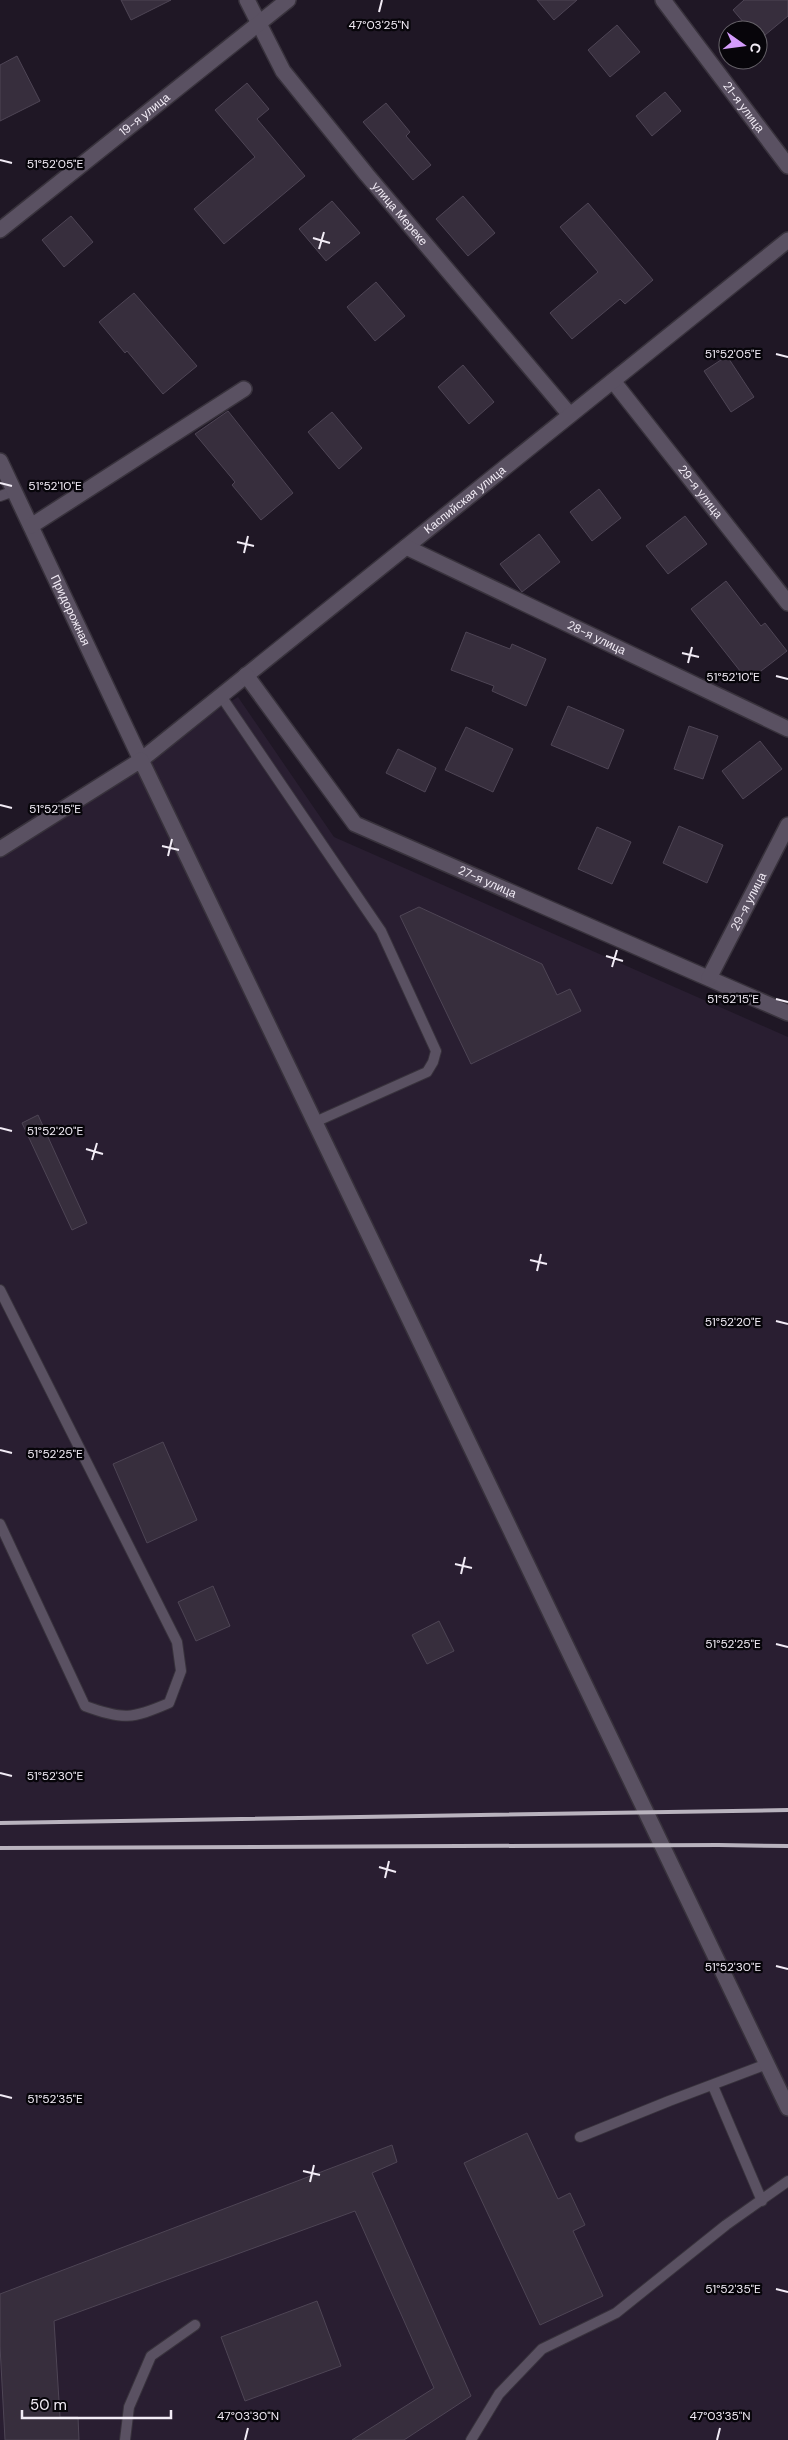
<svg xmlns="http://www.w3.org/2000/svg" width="788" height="2440" font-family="'DM Sans',sans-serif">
  <rect width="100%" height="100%" fill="#1f1725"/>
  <!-- built -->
  <path fill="#291e31" d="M238,697L334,837L788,1037V2440H0V847Z"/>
  <!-- building -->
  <path fill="#372e3d" stroke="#4e4555" d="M121,0H171L131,20Z
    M537,0H577L554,20Z
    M744,0H788V16L759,40L758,30H750L733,10Z
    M617,25L640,52L610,77L588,50Z
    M17,56L40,101L0,121V65Z
    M247,83L269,109L257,119L305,176L224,244L194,209L255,157L215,110Z
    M665,92L681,111L652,136L636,116Z
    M386,103L410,132L406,136L431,165L413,180L363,122Z
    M463,196L495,233L468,256L436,219Z
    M332,201L360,233L326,261L299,229Z
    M588,203L653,280L625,304L620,299L572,339L550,313L598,272L560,227Z
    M71,216L93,242L64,267L42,240Z
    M376,282L405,316L375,341L347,307Z
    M134,293L197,366L163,394L127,351L125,353L99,322Z
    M727,356L754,397L731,412L704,371Z
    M463,365L494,402L469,424L438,387Z
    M228,411L293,493L261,520L232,485L235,482L195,434Z
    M332,412L362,448L339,469L308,432Z
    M599,489L621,518L592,541L570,512Z
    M685,516L707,544L668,574L646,546Z
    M539,534L560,562L522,592L500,564Z
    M726,581L761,626L765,623L787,651L748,681L691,609Z
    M466,632L510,649L512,644L546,659L526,706L492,691L494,686L451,670Z
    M568,706L624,730L608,769L551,745Z
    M689,726L718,736L703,779L674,769Z
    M466,727L513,749L493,792L445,770Z
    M760,741L782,769L743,799L722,771Z
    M398,749L436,768L425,792L386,773Z
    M679,826L723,845L707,883L663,863Z
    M597,827L631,842L612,884L578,869Z
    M419,907L542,964L557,995L570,989L581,1011L471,1064L400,916Z
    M38,1115L87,1223L72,1230L22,1123Z
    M163,1442L197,1520L147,1543L113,1464Z
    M213,1586L230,1626L196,1641L178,1602Z
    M439,1621L454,1651L427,1664L412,1635Z
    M527,2133L558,2199L570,2193L585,2225L573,2231L603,2296L540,2325L464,2163Z
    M392,2145L397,2162L372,2173L471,2396L404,2440H352L434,2388L355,2211L54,2321L60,2417H78L79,2440H5L0,2346V2294Z
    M317,2301L341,2366L245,2401L221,2337Z"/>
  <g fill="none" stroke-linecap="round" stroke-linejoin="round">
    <defs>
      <path id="service" d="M0,496L14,491
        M221,696L381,931L436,1051L433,1062L427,1072L315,1122
        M0,1290L177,1642L181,1671L169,1703C132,1719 123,1720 85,1706L0,1524
        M713,2086L762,2201
        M580,2137L669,2101L767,2064
        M125,2440L129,2407L151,2356L195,2325
        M471,2440L499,2394L542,2349L616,2313L726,2225L788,2181"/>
      <g id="minor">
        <path id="s1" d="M247,0L283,71L367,175L570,415"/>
        <path id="s2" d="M663,0L788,166"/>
        <path id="s3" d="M0,230L288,0"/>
        <path id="s4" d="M613,381L788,603"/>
        <path id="s5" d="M0,461L141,760L788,240"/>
        <path d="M31,526L244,389"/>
        <path id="s6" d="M406,547L788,729"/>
        <path id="s7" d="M246,675L355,824L788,1013"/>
        <path id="s8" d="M709,978L788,825"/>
      </g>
      <path id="tertiary" d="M0,849L141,760L788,2108"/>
    </defs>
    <!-- service casing -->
    <use href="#service" stroke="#38323c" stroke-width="12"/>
    <!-- minor casing -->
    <use href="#minor" stroke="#38323c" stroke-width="18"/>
    <!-- tertiary casing -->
    <use href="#tertiary" stroke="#38323c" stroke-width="18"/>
    <!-- service -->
    <use href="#service" stroke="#5a5162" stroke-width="10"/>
    <!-- minor -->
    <use href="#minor" stroke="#5a5162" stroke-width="15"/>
    <!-- tertiary -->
    <use href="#tertiary" stroke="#5a5162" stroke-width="15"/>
    <!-- rail -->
    <path stroke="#b9b3be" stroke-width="4" d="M0,1823L788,1810
      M0,1848L718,1845L788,1846"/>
  </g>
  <!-- ticks -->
  <path fill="none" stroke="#f2ecf6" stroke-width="2" d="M379,12L382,0M0,160L12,163M313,238L330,243M319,249L324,232M776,354L788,357M0,483L12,486M237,542L254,546M244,553L248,536M682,653L699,657M688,663L692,647M776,676L788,679M0,805L12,808M162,846L179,850M168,856L172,839M606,956L623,961M612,967L617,950M776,999L788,1002M0,1128L12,1131M86,1149L103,1154M92,1160L97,1143M530,1260L547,1264M537,1271L541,1254M776,1321L788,1324M0,1450L12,1453M455,1564L472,1568M461,1574L465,1557M776,1644L788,1647M0,1773L12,1776M379,1867L396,1872M385,1878L389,1861M776,1966L788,1969M0,2095L12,2098M303,2171L320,2175M310,2182L314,2165M776,2289L788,2292M245,2440L248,2428M717,2440L720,2428"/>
  <g text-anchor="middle" stroke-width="4.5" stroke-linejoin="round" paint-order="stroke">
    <!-- street labels -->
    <g font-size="12" fill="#f2ecf6" stroke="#07050a">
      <text dy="4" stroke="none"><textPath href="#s2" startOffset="134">21-я улица</textPath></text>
      <text dy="4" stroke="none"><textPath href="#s3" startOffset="185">19-я улица</textPath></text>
      <text dy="4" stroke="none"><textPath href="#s1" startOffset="264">улица Мереке</textPath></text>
      <text dy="4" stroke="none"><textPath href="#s4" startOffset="141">29-я улица</textPath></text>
      <text dy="4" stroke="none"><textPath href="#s5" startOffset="746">Каспийская улица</textPath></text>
      <text dy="4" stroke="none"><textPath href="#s5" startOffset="165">Придорожная</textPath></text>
      <text dy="4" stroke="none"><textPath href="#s6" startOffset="211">28-я улица</textPath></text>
      <text dy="4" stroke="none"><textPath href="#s7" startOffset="329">27-я улица</textPath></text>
      <text dy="4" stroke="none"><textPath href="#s8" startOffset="86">29-я улица</textPath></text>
    </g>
  </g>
  <g font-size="12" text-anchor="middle" fill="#f2ecf6" stroke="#07050a" stroke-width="4.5" stroke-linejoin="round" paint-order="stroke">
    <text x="379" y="29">47°03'25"N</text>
    <text x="55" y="168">51°52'05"E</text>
    <text x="733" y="358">51°52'05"E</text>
    <text x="55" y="490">51°52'10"E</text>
    <text x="733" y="681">51°52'10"E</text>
    <text x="55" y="813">51°52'15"E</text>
    <text x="733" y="1003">51°52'15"E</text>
    <text x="55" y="1135">51°52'20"E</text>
    <text x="733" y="1326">51°52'20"E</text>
    <text x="55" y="1458">51°52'25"E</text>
    <text x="733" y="1648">51°52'25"E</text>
    <text x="55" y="1780">51°52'30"E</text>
    <text x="733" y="1971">51°52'30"E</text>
    <text x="55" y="2103">51°52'35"E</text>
    <text x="733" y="2293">51°52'35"E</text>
    <text x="248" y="2420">47°03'30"N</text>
    <text x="720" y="2420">47°03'35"N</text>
  </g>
  <!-- north arrow -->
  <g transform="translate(743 45) rotate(104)"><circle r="24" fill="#07050a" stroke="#656168"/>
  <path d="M0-4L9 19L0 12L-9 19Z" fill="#d49cfc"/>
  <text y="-8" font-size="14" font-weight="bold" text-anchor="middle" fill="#f2ecf6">С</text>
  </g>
  <!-- scale -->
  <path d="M22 2410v8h149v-8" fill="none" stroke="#f2ecf6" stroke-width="2.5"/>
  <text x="30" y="2410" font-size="15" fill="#f2ecf6" stroke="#07050a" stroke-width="4" paint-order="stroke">50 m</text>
</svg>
